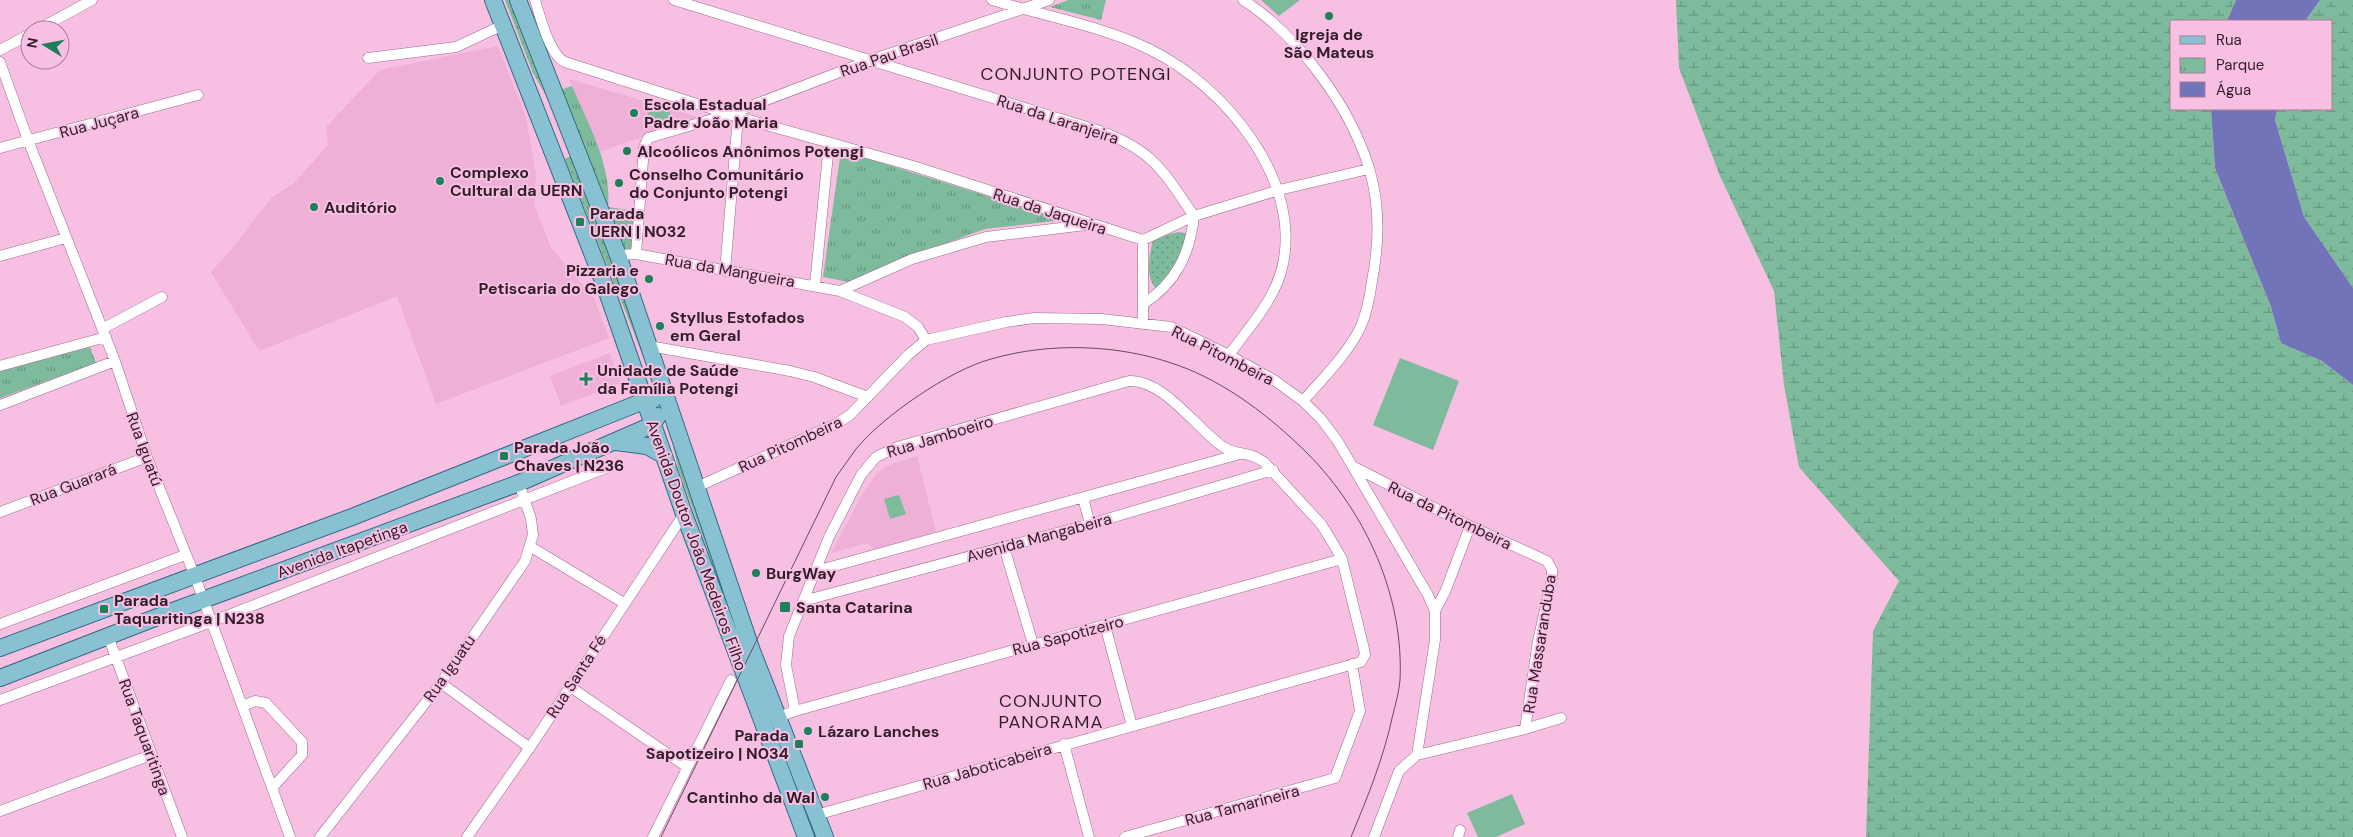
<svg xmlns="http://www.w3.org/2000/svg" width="2353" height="837" font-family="'DM Sans',sans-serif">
  <defs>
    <pattern id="wetland-marsh" width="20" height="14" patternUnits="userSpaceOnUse" patternTransform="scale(1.25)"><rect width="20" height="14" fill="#7eba9c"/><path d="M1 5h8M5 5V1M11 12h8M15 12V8" fill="none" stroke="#68977f"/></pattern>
    <pattern id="park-tufts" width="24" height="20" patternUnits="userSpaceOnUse" patternTransform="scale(1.25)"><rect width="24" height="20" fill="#7eba9c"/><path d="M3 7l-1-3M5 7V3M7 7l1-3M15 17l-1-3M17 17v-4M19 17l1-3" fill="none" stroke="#68977f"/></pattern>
    <pattern id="garden-dots" width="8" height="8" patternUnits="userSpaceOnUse" patternTransform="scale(1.25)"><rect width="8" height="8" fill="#7eba9c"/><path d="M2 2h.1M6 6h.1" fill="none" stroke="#68977f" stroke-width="1.8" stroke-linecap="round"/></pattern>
  </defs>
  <rect width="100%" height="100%" fill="#f7bfe1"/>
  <!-- built -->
  <path fill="#eeb0d6" d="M498,46L526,117L536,174L534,204L543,227L551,248L594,298L609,338L436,404L397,296L259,351L211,272L231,250L272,197L293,184L328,145L326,127L380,70Z
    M569,79L651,103L698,117L599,152Z
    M610,353L621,383L561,406L550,376Z
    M917,456L936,532L875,549L867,543L831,553L861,497L878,472L892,464Z"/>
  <!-- grass -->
  <path fill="#7eba9c" d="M1261,0H1300L1279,16Z
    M651,103L671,109L666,127L646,122Z
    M1400,358L1459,381L1433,450L1373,425Z
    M899,495L906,514L890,519L884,499Z
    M1512,794L1525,824L1496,837H1478L1467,813Z"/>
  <!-- wetland -->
  <path fill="url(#wetland-marsh)" d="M1676,0H2236L2227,21H2172V109H2211L2215,168L2271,307L2281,343L2322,361L2353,385V837H1866L1873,631L1899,581L1799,467L1784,385L1774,291L1720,176L1679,68Z
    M2320,0H2353V288L2304,217L2275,120L2277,109H2332V21H2305Z"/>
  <!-- park -->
  <path fill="url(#park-tufts)" d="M1068,0H1106L1101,20L1050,7Z
    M572,86C588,124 612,165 608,207L636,211L633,252H623L557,91Z
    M841,150L1063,220L985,229L925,251L854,283L823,277Z
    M90,347L96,363L0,398V371Z"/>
  <!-- garden -->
  <path fill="url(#garden-dots)" d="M505,0H514L551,104L533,73Z
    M573,155L632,304L645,361L565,159Z
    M1178,232L1190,234L1173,270L1157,290C1144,276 1150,256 1153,239Z
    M673,446L696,485L733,620L679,471Z"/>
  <!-- water -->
  <path fill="#7274ba" d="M2236,0H2320L2305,21H2227Z
    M2211,109H2277L2275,120L2304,217L2353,288V385L2322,361L2281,343L2271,307L2215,168Z"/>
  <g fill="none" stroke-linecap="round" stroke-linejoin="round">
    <defs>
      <path id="minor" d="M535,0C540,16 549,54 565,62L738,117L913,166L1143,240L1194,216L1279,190L1369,169
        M674,0L1100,131C1154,151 1163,171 1194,216C1190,254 1176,283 1143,304
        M992,0C1041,15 1106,27 1151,50C1224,86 1301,178 1283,264C1276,299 1249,327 1229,355
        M1243,0C1298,35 1350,106 1369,168C1380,204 1379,245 1372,281C1370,296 1367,312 1361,326C1348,354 1323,378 1303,401
        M37,30L92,0
        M0,50L30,34
        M368,58L456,47L503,25
        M0,62L28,140L115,361L147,457L194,574L290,837
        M0,148L198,95
        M1143,240V323
        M636,254L644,147L648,138L730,114L871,60L1049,0
        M618,255L636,254L840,291L905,317L918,327L926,340
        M0,256L66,238
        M725,271L738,117
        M815,285L829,144
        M840,291L912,259L986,237L1086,225
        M102,329L162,297
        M649,346L790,371L814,377L868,397
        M0,366L106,337
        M0,405L115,361
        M1354,467L1470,526L1547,561L1552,570V578L1538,641L1525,729
        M697,487L838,423L850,415L908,355L926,340L1006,322L1034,318L1102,319L1171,327L1229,355L1274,380L1303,401L1321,419L1337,440L1428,595L1435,611V640L1417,755L1399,771L1374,837
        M1083,498L1090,524
        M0,512L147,457
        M531,547L624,603
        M1004,547L1033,644
        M816,571L1240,454
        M803,601L1090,524L1273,470
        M1435,611L1445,592L1470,526
        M0,624L185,555
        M1105,625L1132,726
        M108,636L182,837
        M441,683L530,748
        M569,686L687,767
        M0,700L211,622L616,464
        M242,706L255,701L266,703L302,742V755L272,788
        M795,711L1342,559
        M778,717L795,711L786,665L789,636L829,537L861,475L876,457L897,447L1129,381C1163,379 1196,428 1222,446C1235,456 1251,451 1264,462L1321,524L1331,540L1342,559L1364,649L1365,655L1361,662L816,815
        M1064,744L1089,837
        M1417,755L1525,729L1561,718
        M0,811L151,755
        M320,837L441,683L525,561L533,535L531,519L519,483
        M467,837L533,743L684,514
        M653,837L731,680
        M1125,837L1335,778L1360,711L1352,664
        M1458,837L1460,830"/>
      <path id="primary" d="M493,0L605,286L684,514L806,837
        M518,0L618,255L752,651L825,837
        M616,442L647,446L663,455
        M0,648L352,517L644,401L653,400
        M0,678L173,611L519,483L652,425L658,416"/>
    </defs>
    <!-- minor casing -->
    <use href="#minor" stroke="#9d6b8a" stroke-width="11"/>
    <!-- primary casing -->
    <use href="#primary" stroke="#356c84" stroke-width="18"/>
    <!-- minor -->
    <use href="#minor" stroke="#fff" stroke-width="10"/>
    <!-- primary -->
    <use href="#primary" stroke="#87c1d2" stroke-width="16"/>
    <!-- tram -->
    <path stroke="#6a4b5e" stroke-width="1" d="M661,837L836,477C843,468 849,458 856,449C883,416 950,370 991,359C1050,342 1119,344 1177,365C1226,382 1272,418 1308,454C1366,513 1404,596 1400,680C1399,691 1396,703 1393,714C1384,757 1368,796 1351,837"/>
  </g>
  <!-- markers -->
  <g fill="#1d8059" stroke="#f7bfe1" stroke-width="2">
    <circle cx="1329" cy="16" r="5"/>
    <circle cx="634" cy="113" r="5"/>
    <circle cx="627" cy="151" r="5"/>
    <circle cx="440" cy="181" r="5"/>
    <circle cx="619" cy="183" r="5"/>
    <circle cx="314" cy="207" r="5"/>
    <rect x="575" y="217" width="10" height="10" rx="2.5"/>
    <circle cx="649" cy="279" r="5"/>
    <circle cx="660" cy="326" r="5"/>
    <path d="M583.5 371.5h5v5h5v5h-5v5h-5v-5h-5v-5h5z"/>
    <rect x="499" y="451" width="10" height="10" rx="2.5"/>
    <circle cx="756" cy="573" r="5"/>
    <rect x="779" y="601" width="12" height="12" rx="2.5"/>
    <rect x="99" y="604" width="10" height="10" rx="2.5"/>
    <circle cx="808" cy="731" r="5"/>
    <rect x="794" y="739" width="10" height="10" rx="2.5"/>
    <circle cx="825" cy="797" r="5"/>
  </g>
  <g text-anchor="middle" stroke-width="4" stroke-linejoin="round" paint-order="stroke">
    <!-- poi labels -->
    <g font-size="16" font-weight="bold" fill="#321d2a" stroke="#f7bfe1" text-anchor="start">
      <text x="1329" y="40" text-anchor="middle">Igreja de<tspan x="1329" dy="18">São Mateus</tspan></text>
      <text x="644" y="110">Escola Estadual<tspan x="644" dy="18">Padre João Maria</tspan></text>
      <text x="637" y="157">Alcoólicos Anônimos Potengi</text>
      <text x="450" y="178">Complexo<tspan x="450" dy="18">Cultural da UERN</tspan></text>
      <text x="629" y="180">Conselho Comunitário<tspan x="629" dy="18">do Conjunto Potengi</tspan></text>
      <text x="324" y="213">Auditório</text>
      <text x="590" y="219">Parada<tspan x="590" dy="18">UERN | N032</tspan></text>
      <text x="639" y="276" text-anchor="end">Pizzaria e<tspan x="639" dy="18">Petiscaria do Galego</tspan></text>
      <text x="670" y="323">Styllus Estofados<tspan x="670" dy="18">em Geral</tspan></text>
      <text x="597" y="376">Unidade de Saúde<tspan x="597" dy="18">da Família Potengi</tspan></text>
      <text x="514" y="453">Parada João<tspan x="514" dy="18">Chaves | N236</tspan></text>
      <text x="766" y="579">BurgWay</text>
      <text x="114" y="606">Parada<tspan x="114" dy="18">Taquaritinga | N238</tspan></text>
      <text x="796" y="613">Santa Catarina</text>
      <text x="818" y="737">Lázaro Lanches</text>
      <text x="789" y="741" text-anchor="end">Parada<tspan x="789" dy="18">Sapotizeiro | N034</tspan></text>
      <text x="815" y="803" text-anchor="end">Cantinho da Wal</text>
    </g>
    <!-- street labels -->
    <g font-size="16" fill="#321d2a" stroke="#f7bfe1">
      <text transform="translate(889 55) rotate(-19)" y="6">Rua Pau Brasil</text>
      <text transform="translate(1058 119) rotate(18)" y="6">Rua da Laranjeira</text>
      <text transform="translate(99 122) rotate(-15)" y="6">Rua Juçara</text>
      <text transform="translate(1050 211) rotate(18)" y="6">Rua da Jaqueira</text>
      <text transform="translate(730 270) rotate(10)" y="6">Rua da Mangueira</text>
      <text transform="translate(1223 355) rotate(27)" y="6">Rua Pitombeira</text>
      <text transform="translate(940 436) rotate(-17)" y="6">Rua Jamboeiro</text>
      <text transform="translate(790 444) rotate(-25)" y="6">Rua Pitombeira</text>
      <text transform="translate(145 449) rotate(70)" y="6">Rua Iguatú</text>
      <text transform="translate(73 484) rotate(-21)" y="6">Rua Guarará</text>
      <text transform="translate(1450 515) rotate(26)" y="6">Rua da Pitombeira</text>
      <text transform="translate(1039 537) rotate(-15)" y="6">Avenida Mangabeira</text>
      <text transform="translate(697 545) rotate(70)" y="6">Avenida Doutor João Medeiros Filho</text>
      <text transform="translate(342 549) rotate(-20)" y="6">Avenida Itapetinga</text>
      <text transform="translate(1068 635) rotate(-15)" y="6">Rua Sapotizeiro</text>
      <text transform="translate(1539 644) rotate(-81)" y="6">Rua Massaranduba</text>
      <text transform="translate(449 668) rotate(-55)" y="6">Rua Iguatu</text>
      <text transform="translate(576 676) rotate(-57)" y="6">Rua Santa Fé</text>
      <text transform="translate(145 737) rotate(70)" y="6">Rua Taquaritinga</text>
      <text transform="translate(987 766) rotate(-16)" y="6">Rua Jaboticabeira</text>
      <text transform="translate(1242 805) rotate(-15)" y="6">Rua Tamarineira</text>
    </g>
    <!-- neighbourhood labels -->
    <g font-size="18" letter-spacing="1" fill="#321d2a" stroke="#f7bfe1">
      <text x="1076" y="80">CONJUNTO POTENGI</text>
      <text x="1051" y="707">CONJUNTO<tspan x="1051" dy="21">PANORAMA</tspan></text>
    </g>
  </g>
  <!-- legend -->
  <rect x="2170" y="20" width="162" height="90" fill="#f7bfe1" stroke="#a87e98"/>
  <rect x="2180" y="36" width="25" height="8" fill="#87c1d2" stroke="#a87e98"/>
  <text x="2216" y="45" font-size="15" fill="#321d2a">Rua</text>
  <rect x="2180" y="58" width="25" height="15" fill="url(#park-tufts)" stroke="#a87e98"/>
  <text x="2216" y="70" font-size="15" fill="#321d2a">Parque</text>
  <rect x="2180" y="82" width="25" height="15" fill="#7274ba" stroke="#a87e98"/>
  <text x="2216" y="95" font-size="15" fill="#321d2a">Água</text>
  <!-- north arrow -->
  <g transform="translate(45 45) rotate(280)"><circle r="24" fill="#f7bfe1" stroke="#a87e98"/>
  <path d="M0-4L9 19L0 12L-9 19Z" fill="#1d8059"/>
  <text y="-8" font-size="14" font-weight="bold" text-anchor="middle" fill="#321d2a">N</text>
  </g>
</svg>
